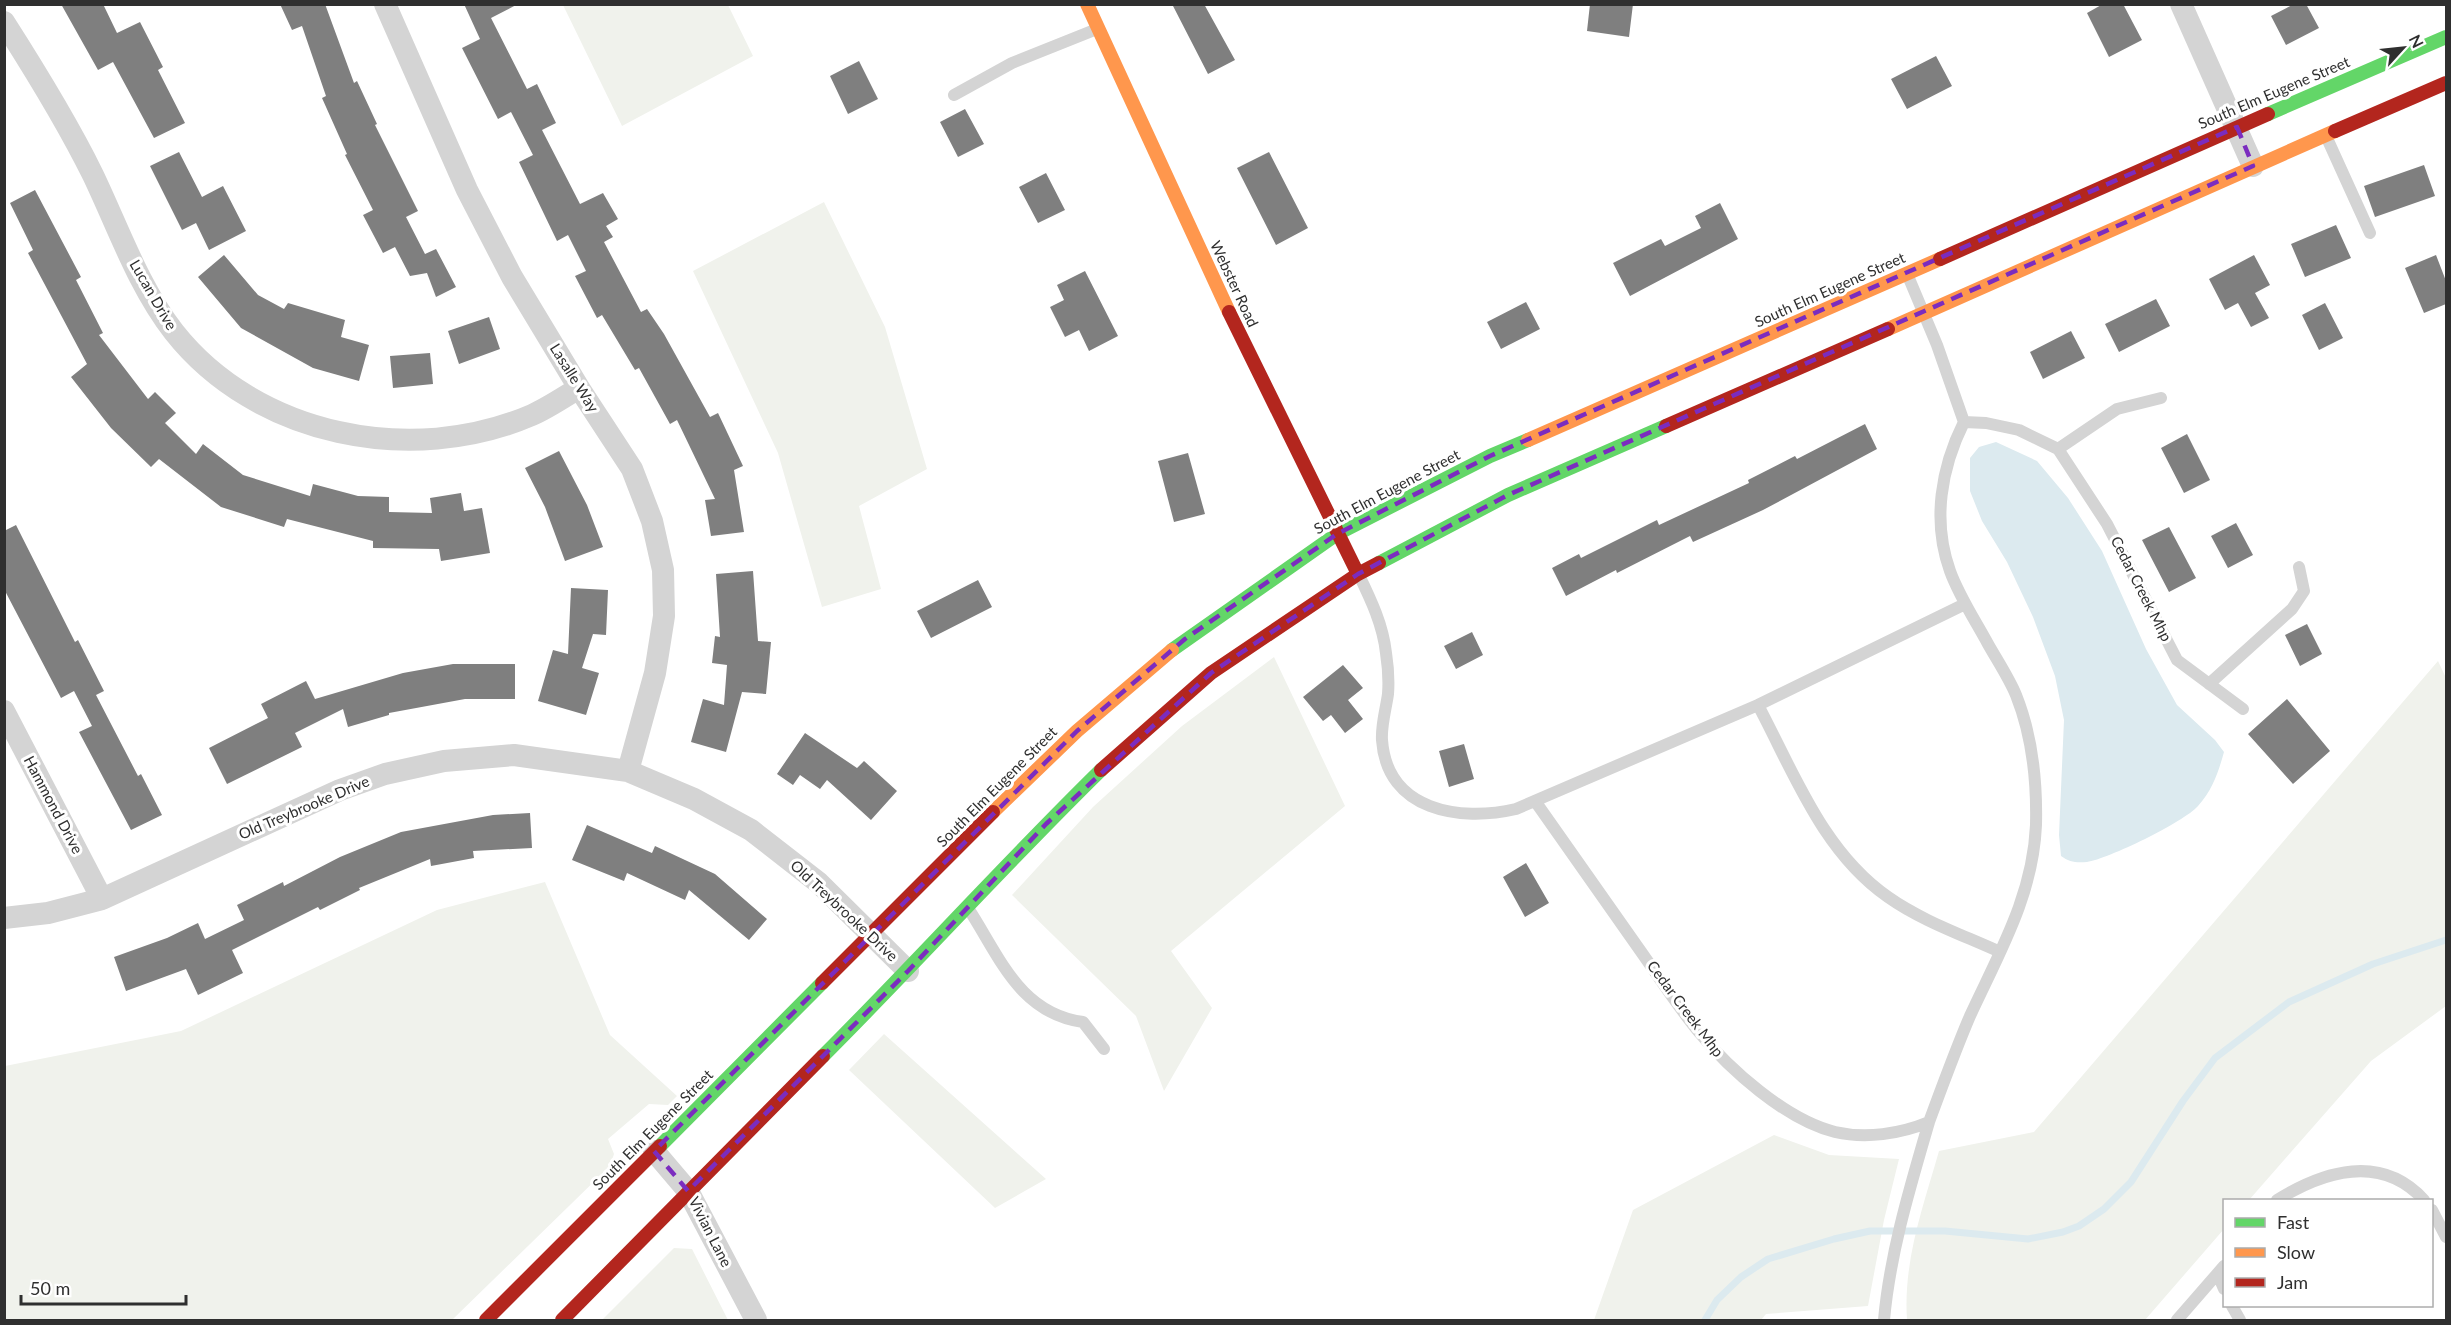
<svg xmlns="http://www.w3.org/2000/svg" width="2451" height="1325" font-family="Lato,sans-serif">
  <rect width="100%" height="100%" fill="#fff"/>
  <!-- green -->
  <path fill="#f0f2ec" d="M563,5H728L753,56L622,126Z
    M824,202L885,327L927,469L859,506L881,589L822,607L778,453L693,271Z
    M1274,657L1345,806L1171,951L1212,1008L1164,1091L1136,1016L1012,895L1093,807L1182,726Z
    M2438,661L2446,678V1006L2371,1061L2249,1200H2224V1229L2145,1320H1907C1903,1261 1923,1207 1939,1151L2034,1132Z
    M545,882L610,1035L677,1096L668,1105L649,1104L608,1139L614,1154L610,1166L452,1320H5V1066L181,1031L437,910Z
    M884,1034L1046,1179L995,1208L849,1070Z
    M1774,1135L1829,1155L1899,1159L1884,1220L1868,1306L1766,1314L1761,1320H1594L1633,1210Z
    M674,1248L692,1249L728,1320H602Z"/>
  <!-- water -->
  <path fill="#dceaef" d="M1996,442L2037,461L2068,498L2102,551L2146,649L2177,705L2215,740L2224,752C2218,773 2213,789 2198,806C2184,822 2108,859 2087,862C2076,863 2069,862 2061,856L2059,835L2064,720L2055,676L2033,617L2007,562L1982,521L1970,491V458L1979,447Z"/>
  <g fill="none" stroke-linecap="round" stroke-linejoin="round">
    <!-- stream -->
    <path stroke="#dceaef" stroke-width="7" d="M1705,1320L1717,1300L1741,1277L1768,1259L1834,1239L1870,1231H1945L2028,1239L2063,1232L2079,1226L2104,1209L2131,1182L2183,1101L2215,1058L2289,1002L2373,964L2446,940"/>
  </g>
  <!-- building -->
  <path fill="#7f7f7f" d="M61,4H103L117,33L140,22L163,67L158,70L185,123L154,138L113,62L98,70Z
    M280,4H325L354,83L357,81L377,124L375,125L418,211L406,217L425,254L436,249L456,287L436,297L427,273L410,276L395,247L383,253L363,215L373,210L345,155L347,154L322,98L326,96L302,26L292,30Z
    M464,4H518L491,18L527,89L537,84L556,123L542,130L580,204L603,193L618,219L606,226L613,237L604,242L641,312L647,309L664,334L710,417L718,413L743,466L734,470L744,532L711,536L705,500L715,499L677,420L670,424L639,368L635,370L602,315L597,318L575,276L586,271L568,235L557,241L519,162L533,155L511,112L498,119L462,48L480,39Z
    M1172,4H1204L1235,60L1208,74Z
    M1590,4H1633L1629,37L1587,31Z
    M2103,4H2123L2142,40L2109,57L2087,13Z
    M2294,4H2306L2319,28L2286,45L2271,16Z
    M1936,56L1952,86L1907,109L1891,79Z
    M859,61L878,99L848,114L830,76Z
    M965,109L984,144L958,157L940,122Z
    M179,152L202,197L223,186L246,231L209,250L196,223L182,230L150,166Z
    M1269,152L1308,228L1276,245L1237,168Z
    M2424,165L2435,196L2375,217L2364,186Z
    M1046,173L1065,210L1038,223L1019,187Z
    M35,190L81,277L76,280L103,333L99,335L148,399L155,392L176,413L165,423L196,454L203,444L243,475L310,496L313,484L358,496L389,497V512L432,513L430,498L461,493L464,511L482,508L490,553L441,561L439,549L373,548V541L287,519L284,527L221,507L159,459L151,467L111,428L71,377L87,364L28,253L33,250L10,203Z
    M1720,203L1738,239L1630,296L1613,263L1661,239L1665,246L1701,228L1695,216Z
    M2336,225L2351,258L2305,277L2291,244Z
    M224,255L258,295L284,309L288,303L345,320L341,337L369,345L359,381L313,368L241,328L198,277Z
    M2254,255L2270,285L2255,293L2269,318L2251,327L2238,303L2225,310L2209,279Z
    M2436,255L2446,281V304L2424,313L2405,268Z
    M1085,271L1118,336L1089,351L1079,330L1065,337L1050,307L1064,300L1057,285Z
    M2156,299L2170,326L2119,352L2105,324Z
    M1526,302L1540,329L1501,349L1487,322Z
    M2325,303L2343,338L2319,350L2302,315Z
    M489,317L500,349L459,364L448,331Z
    M2071,331L2085,358L2043,379L2030,352Z
    M430,353L433,384L393,388L390,356Z
    M1865,424L1877,449L1763,510L1693,542L1690,536L1617,573L1616,570L1566,596L1552,568L1579,554L1581,558L1657,520L1659,525L1749,483L1748,480L1795,456L1797,459Z
    M2187,434L2210,480L2184,493L2161,448Z
    M559,451L587,505L603,547L565,561L545,507L525,468Z
    M1188,453L1205,514L1174,522L1158,461Z
    M2236,523L2253,555L2228,568L2211,536Z
    M16,525L75,642L78,640L104,691L96,695L138,776L141,774L162,815L131,830L79,732L92,726L74,691L61,698L4,589V531Z
    M2169,527L2196,578L2169,592L2142,540Z
    M753,571L758,641L771,642L766,694L742,692L726,752L691,742L703,699L724,705L727,665L712,663L715,636L720,637L716,574Z
    M978,580L992,607L931,638L917,611Z
    M571,588L608,590L606,635L593,634L582,668L599,673L586,715L538,701L553,650L568,654Z
    M2307,624L2322,654L2300,666L2285,635Z
    M1472,632L1483,655L1456,669L1444,646Z
    M453,664H515V699H465L389,713V715L348,727L343,709L295,733L302,747L227,784L209,748L268,718L261,704L306,681L315,699L403,673Z
    M1343,665L1363,688L1348,700L1363,719L1345,733L1331,715L1323,721L1303,697Z
    M2287,699L2330,751L2293,784L2248,734Z
    M805,733L857,768L864,761L897,791L871,820L827,780L820,789L800,775L793,785L777,774Z
    M1464,744L1474,779L1449,787L1439,751Z
    M530,813L532,848L473,851L474,858L431,866L430,859L359,888L360,890L320,910L318,907L232,950L243,973L198,995L186,969L126,991L114,957L167,938L198,923L205,939L244,920L237,905L283,882L284,886L340,857L401,832L493,815Z
    M587,825L652,853L655,846L715,874L767,919L749,940L689,890L685,900L627,873L624,881L572,860Z
    M1526,863L1549,903L1525,917L1503,877Z"/>
  <g fill="none" stroke-linecap="round" stroke-linejoin="round">
    <!-- lane -->
    <path stroke="#d4d4d4" stroke-width="12" d="M954,95L1012,63L1097,29
      M2326,136L2370,233
      M1964,422L1986,423L2019,430L2058,449L2107,524L2177,660L2243,709
      M2058,449L2117,409L2161,398
      M1359,575C1371,600 1383,625 1386,653C1388,666 1389,681 1388,694C1386,709 1381,725 1382,740C1387,811 1460,822 1516,809L1758,705L1965,604
      M2209,684L2292,609L2304,591L2299,567
      M1758,705C1794,773 1823,852 1888,897C1922,921 1963,935 2000,952
      M1535,801C1569,849 1603,897 1637,946C1657,974 1676,1004 1698,1031C1729,1069 1786,1120 1835,1132C1866,1139 1900,1134 1929,1122C1942,1087 1955,1051 1970,1016C1999,953 2033,896 2036,825C2037,783 2032,735 2016,695C2009,678 1997,660 1988,644C1975,620 1959,596 1950,571C1932,521 1941,468 1964,422L1937,345L1908,276
      M968,908C1000,957 1019,1013 1083,1022L1104,1049
      M2277,1200C2324,1171 2381,1153 2424,1200
      M2432,1210L2446,1237
      M2218,1275L2224,1289
      M2232,1306L2240,1320
      M1884,1320C1890,1253 1910,1187 1929,1122
      M2177,1320L2224,1266"/>
    <!-- street -->
    <path stroke="#d4d4d4" stroke-width="22" d="M385,4L467,190L512,277L579,388L632,469L652,521L663,570L664,616L655,673L628,771
      M2181,4L2253,166
      M4,22C36,72 67,122 93,175C118,227 138,286 174,332C256,436 412,467 532,415C548,408 564,397 579,388
      M4,711L102,899
      M4,918L48,913L102,899L340,790L385,774L444,761L514,755L628,771L694,799L751,830L819,883L908,971
      M654,1151L688,1191L756,1320"/>
    <!-- fast -->
    <path stroke="#63d668" stroke-width="14" d="M2268,114L2446,37
      M1379,563L1508,495L1666,426
      M1172,650L1337,534L1490,456L1528,440
      M823,1056C917,962 1006,863 1101,770
      M660,1146L822,983"/>
    <!-- slow -->
    <path stroke="#ff974d" stroke-width="14" d="M1087,4L1229,312
      M1888,329L2335,131
      M1528,440L1940,259
      M993,812L1077,731L1172,650"/>
    <!-- jam -->
    <path stroke="#b3261e" stroke-width="14" d="M2335,131L2446,83
      M1940,259L2268,114
      M1229,312L1358,574
      M1666,426L1888,329
      M1101,770L1211,673L1358,574L1379,563
      M822,983L993,812
      M486,1320L660,1146
      M562,1320L823,1056"/>
  </g>
  <!-- marked area -->
  <path fill="none" stroke="#7b2cbf" stroke-width="4.5" stroke-dasharray="12 8" stroke-linejoin="round" d="M2237,127L2253,166L1508,495L1358,574L1211,673L1046,824L908,971L688,1191L654,1151L1077,731L1185,639L1337,534L1490,456Z"/>
  <g text-anchor="middle" stroke-width="6" stroke-linejoin="round" paint-order="stroke">
    <!-- street labels -->
    <g font-size="15" fill="#2f2f2f" stroke="#fff">
      <text transform="translate(2274 93) rotate(-23)" y="5">South Elm Eugene Street</text>
      <text transform="translate(1234 284) rotate(65)" y="5">Webster Road</text>
      <text transform="translate(1830 290) rotate(-24)" y="5">South Elm Eugene Street</text>
      <text transform="translate(153 295) rotate(60)" y="5">Lucan Drive</text>
      <text transform="translate(574 378) rotate(58)" y="5">Lasalle Way</text>
      <text transform="translate(1387 492) rotate(-28)" y="5">South Elm Eugene Street</text>
      <text transform="translate(2141 589) rotate(63)" y="5">Cedar Creek Mhp</text>
      <text transform="translate(997 787) rotate(-45)" y="5">South Elm Eugene Street</text>
      <text transform="translate(53 805) rotate(62)" y="5">Hammond Drive</text>
      <text transform="translate(304 808) rotate(-23)" y="5">Old Treybrooke Drive</text>
      <text transform="translate(844 911) rotate(43)" y="5">Old Treybrooke Drive</text>
      <text transform="translate(1685 1009) rotate(53)" y="5">Cedar Creek Mhp</text>
      <text transform="translate(653 1130) rotate(-45)" y="5">South Elm Eugene Street</text>
      <text transform="translate(710 1232) rotate(63)" y="5">Vivian Lane</text>
    </g>
  </g>
  <!-- border -->
  <rect width="2451" height="1325" fill="none" stroke="#2f2f2f" stroke-width="12"/>
  <!-- legend -->
  <rect x="2223" y="1199" width="210" height="108" fill="#ffffff" stroke="#acacac" stroke-width="1.5"/>
  <rect x="2235" y="1218" width="30" height="9" fill="#63d668" stroke="#acacac" stroke-width="1.5"/>
  <text x="2277" y="1229" font-size="18" fill="#2f2f2f">Fast</text>
  <rect x="2235" y="1248" width="30" height="9" fill="#ff974d" stroke="#acacac" stroke-width="1.5"/>
  <text x="2277" y="1259" font-size="18" fill="#2f2f2f">Slow</text>
  <rect x="2235" y="1278" width="30" height="9" fill="#b3261e" stroke="#acacac" stroke-width="1.5"/>
  <text x="2277" y="1289" font-size="18" fill="#2f2f2f">Jam</text>
  <!-- north arrow -->
  <g transform="translate(2403 48) rotate(63)" stroke="#ffffff" stroke-width="4.5" paint-order="stroke">
  <path d="M0-4.5L10 22L0 15L-10 22Z" fill="#2f2f2f"/>
  <text y="-9" font-size="16" font-weight="bold" text-anchor="middle" fill="#2f2f2f">N</text>
  </g>
  <!-- scale -->
  <path d="M21 1295v9h165v-9" fill="none" stroke="#2f2f2f" stroke-width="3"/>
  <text x="30" y="1295" font-size="18" fill="#2f2f2f" stroke="#ffffff" stroke-width="4.5" paint-order="stroke">50 m</text>
</svg>
